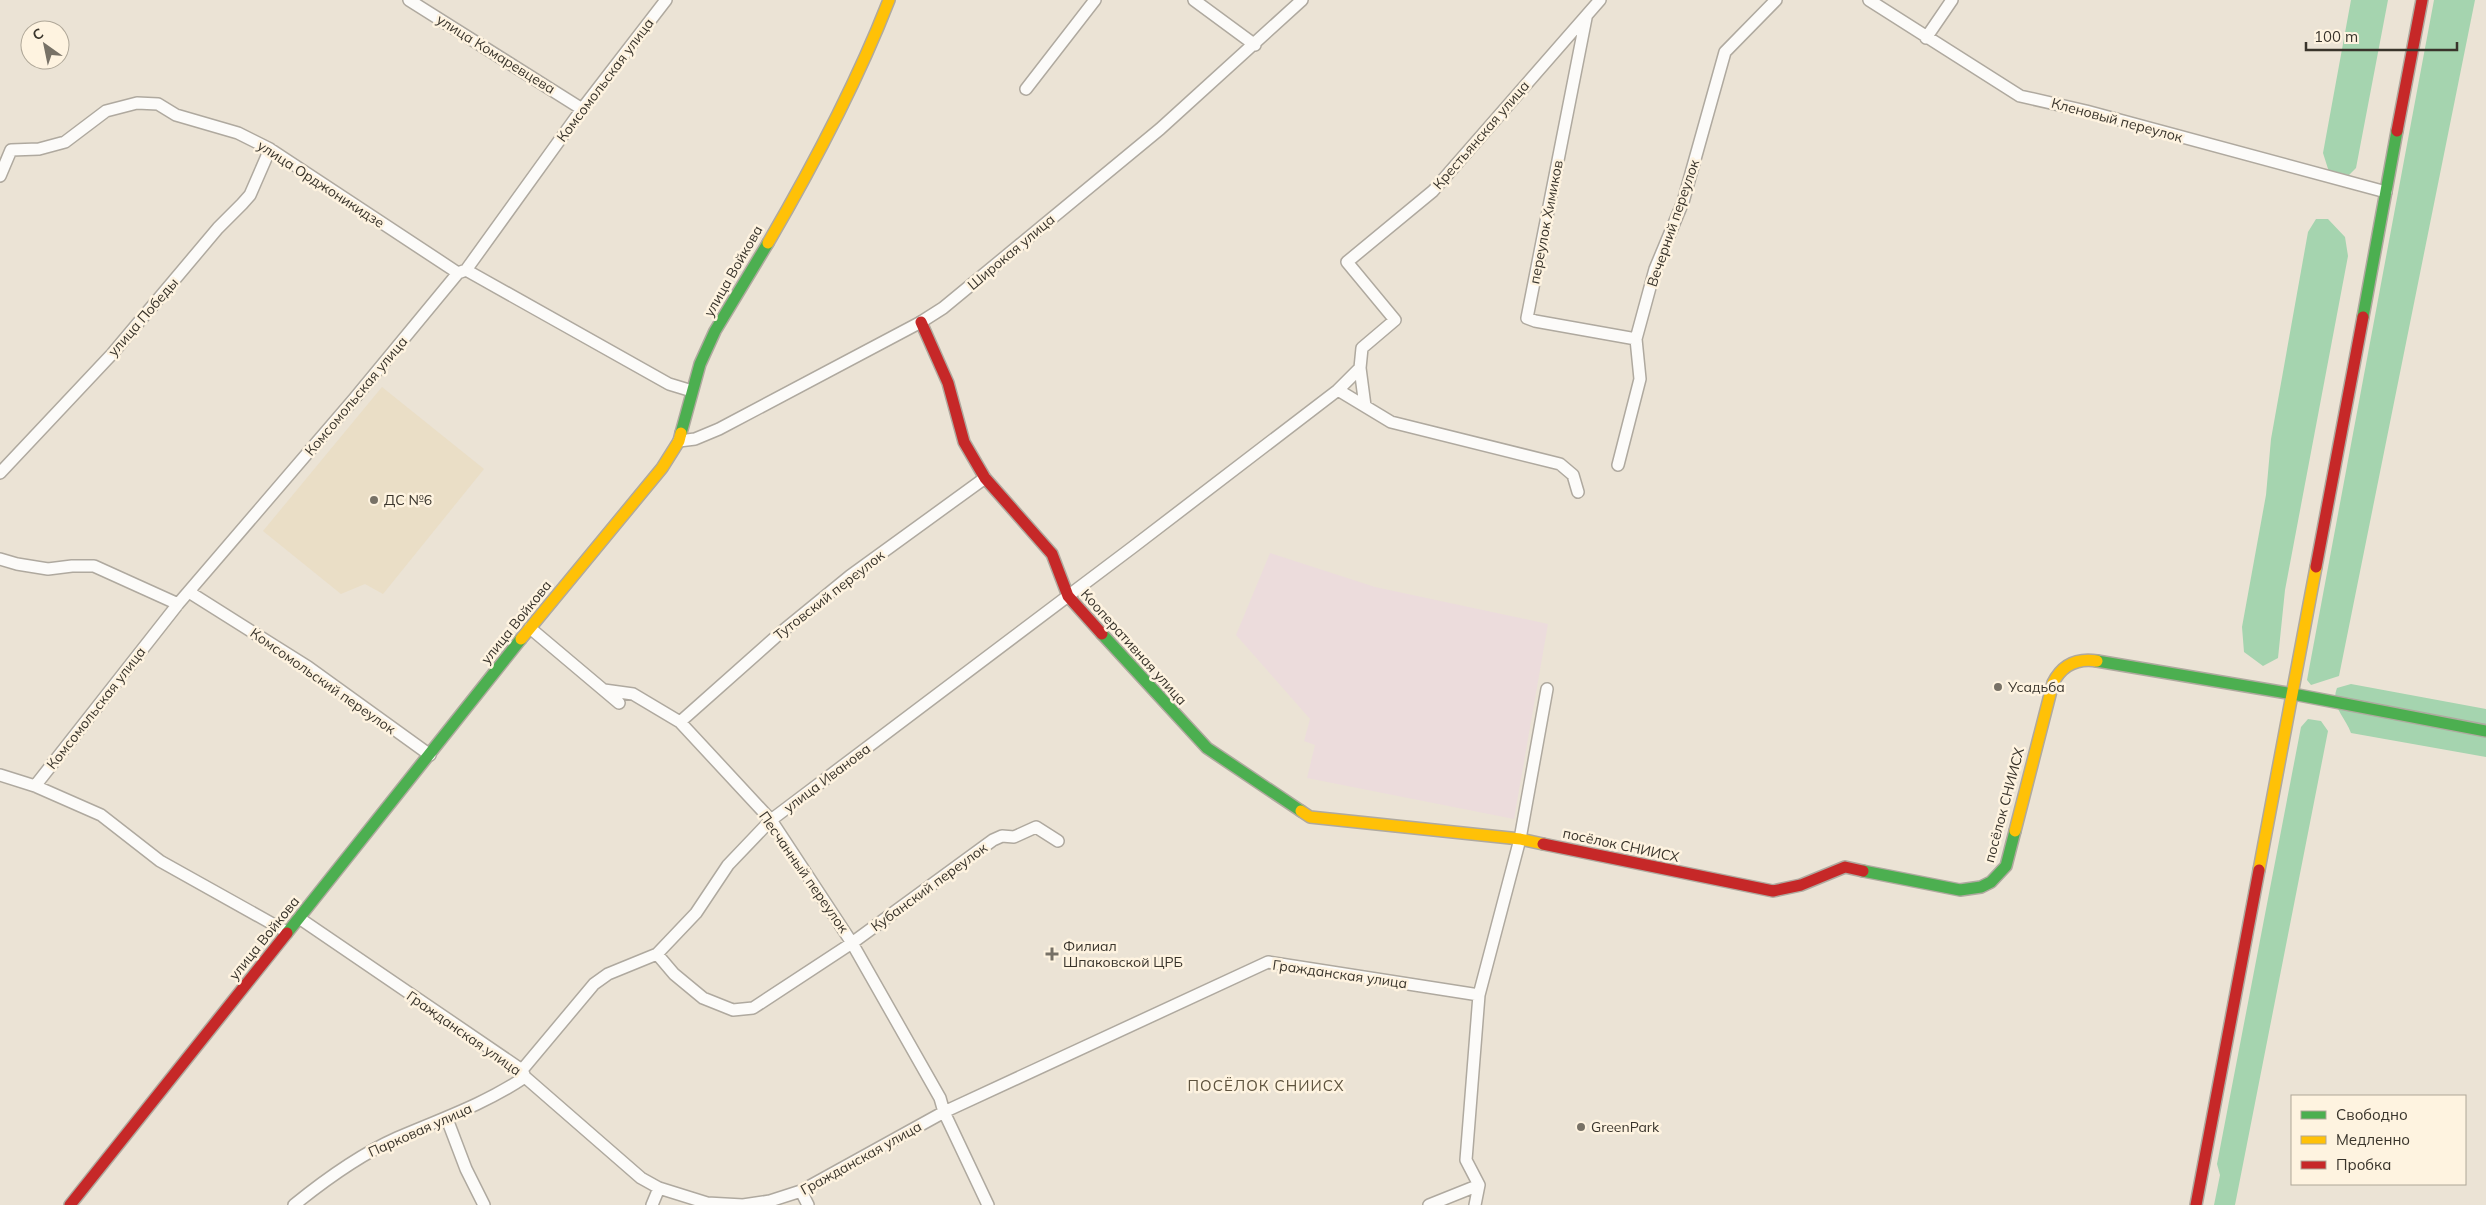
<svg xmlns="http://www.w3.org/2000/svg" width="2486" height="1205" font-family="Mulish,sans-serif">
  <rect width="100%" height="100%" fill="#ebe3d5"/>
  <!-- industrial -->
  <path fill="#ecdcdc" d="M1270,553L1375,587L1548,624L1514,819L1307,778L1315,745L1304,741L1310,719L1236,635Z"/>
  <!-- built -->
  <path fill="#eadec6" d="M382,387L484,469L383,594L365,584L341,594L263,531Z"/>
  <!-- forest -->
  <path fill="#a5d4af" d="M2351,0H2388L2356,168L2349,175L2329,172L2323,153Z
    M2434,0H2475L2339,676L2311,685L2307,680Z
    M2316,219H2328L2345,237L2348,256L2285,590L2278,658L2263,666L2244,652L2242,627L2266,495L2271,439L2308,232Z
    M2351,684L2486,709V757L2351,733C2345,716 2330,706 2337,688Z
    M2308,719L2321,721L2328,731L2235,1205H2214L2220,1175L2217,1164L2301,727Z"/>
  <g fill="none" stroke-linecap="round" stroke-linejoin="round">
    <defs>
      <path id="street" d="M409,0L582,109
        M1194,0L1255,45
        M1869,0L2020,96L2086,111L2386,192
        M1586,18L1527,318L1535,321L1636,339
        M1926,38L1952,0
        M1026,89L1095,0
        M11,150L39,149L65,142L106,111L137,103L158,104L176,115L238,133L270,149L458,273
        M0,176L11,150
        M466,270L669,384L692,391
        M1338,390L1360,368
        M1365,406L1360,368L1362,348L1395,320L1347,262L1433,191L1600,0
        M679,441L695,439L719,429L921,322L943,308L1160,129L1302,0
        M1618,465L1640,379L1636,339L1655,269L1683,202L1725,52L1776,0
        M0,473L112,354L218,228L242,204L250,195L270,149
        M0,559L17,564L48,569L72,566H94L178,604
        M189,592L308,667L430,755
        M530,628L619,703
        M604,690L633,694L680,722L771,820L852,943L940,1098L944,1112L988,1205
        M680,722L779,634L850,576L985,478
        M0,775L35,786L101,815L160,861L287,932
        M35,786L178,604L354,399L458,273L466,270L582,109L666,0
        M299,918L522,1070L525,1077L641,1178L659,1188L707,1203L743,1205L770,1201L801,1191L944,1112L1268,962L1479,995
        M657,954L674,974L703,998L733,1010L753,1008L852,943L993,840L1002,836L1014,837L1036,827L1058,841
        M522,1070L594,984L608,974L657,954L696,913L728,865L771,820L1133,547L1338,390L1391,422L1560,464L1573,475L1578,492
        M447,1119L466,1169L484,1205
        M801,1191L808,1205
        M294,1205C326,1179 359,1155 397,1138C441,1119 485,1104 525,1077
        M652,1205L659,1188
        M1429,1205L1479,1185
        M1475,1205L1479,1185L1466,1160L1479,995L1520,839L1547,689"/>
      <path id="fast" d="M2363,317L2397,131
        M681,433L700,364L715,331L768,243
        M1102,634L1207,748L1301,811
        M2097,661L2293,694L2486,731
        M1863,871L1960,890L1981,887L1991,882L2006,866L2015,831
        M287,933L521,639"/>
      <path id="slow" d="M768,243C814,164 856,85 889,0
        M521,639L662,468L679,441L681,433
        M1301,811L1310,817L1520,839L1543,844
        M2015,831L2053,683C2062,665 2077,658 2097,661
        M2259,870L2316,567"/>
      <path id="jam" d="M2397,131L2422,0
        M921,322L948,383L964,442L985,478L1052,554L1068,596L1102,634
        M2316,567L2363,317
        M1543,844L1773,891L1801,885L1845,867L1863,871
        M70,1205L287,933
        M2196,1205L2259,870"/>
    </defs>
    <!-- street casing -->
    <use href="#street" stroke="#afa99f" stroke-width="14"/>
    <!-- fast casing -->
    <use href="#fast" stroke="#afa99f" stroke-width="14"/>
    <!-- slow casing -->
    <use href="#slow" stroke="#afa99f" stroke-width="14"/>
    <!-- jam casing -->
    <use href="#jam" stroke="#afa99f" stroke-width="14"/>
    <!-- street -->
    <use href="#street" stroke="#fcfbf9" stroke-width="11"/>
    <!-- fast -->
    <use href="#fast" stroke="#4caf50" stroke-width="11"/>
    <!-- slow -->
    <use href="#slow" stroke="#ffc107" stroke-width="11"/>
    <!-- jam -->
    <use href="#jam" stroke="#c62828" stroke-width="11"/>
  </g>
  <!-- markers -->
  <g fill="#777166" stroke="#fef3e0" stroke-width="2">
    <circle cx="374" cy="500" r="5"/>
    <circle cx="1998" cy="687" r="5"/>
    <path d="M1049.5 946.5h5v5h5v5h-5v5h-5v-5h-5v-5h5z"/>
    <circle cx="1581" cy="1127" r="5"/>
  </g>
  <g text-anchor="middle" stroke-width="5" stroke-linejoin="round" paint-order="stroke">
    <!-- street labels -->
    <g font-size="14" fill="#39342b" stroke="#fef3e0">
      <text transform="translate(496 54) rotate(32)" y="5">улица Комаревцева</text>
      <text transform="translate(605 80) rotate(-53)" y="5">Комсомольская улица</text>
      <text transform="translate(2117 120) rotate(15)" y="5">Кленовый переулок</text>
      <text transform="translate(1481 135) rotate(-49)" y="5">Крестьянская улица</text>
      <text transform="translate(321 184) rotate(33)" y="5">улица Орджоникидзе</text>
      <text transform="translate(1546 222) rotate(-79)" y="5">переулок Химиков</text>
      <text transform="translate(1673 223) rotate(-71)" y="5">Вечерний переулок</text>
      <text transform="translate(1011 252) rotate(-40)" y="5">Широкая улица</text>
      <text transform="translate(733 271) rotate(-60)" y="5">улица Войкова</text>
      <text transform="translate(143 317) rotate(-49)" y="5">улица Победы</text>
      <text transform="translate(356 396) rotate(-50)" y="5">Комсомольская улица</text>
      <text transform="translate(829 595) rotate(-38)" y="5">Тутовский переулок</text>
      <text transform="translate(516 622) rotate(-51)" y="5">улица Войкова</text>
      <text transform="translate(1134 647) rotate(48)" y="5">Кооперативная улица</text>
      <text transform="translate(323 681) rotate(35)" y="5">Комсомольский переулок</text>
      <text transform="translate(96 708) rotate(-52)" y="5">Комсомольская улица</text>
      <text transform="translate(827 778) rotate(-37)" y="5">улица Иванова</text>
      <text transform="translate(2004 805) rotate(-75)" y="5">посёлок СНИИСХ</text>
      <text transform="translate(1621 845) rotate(12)" y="5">посёлок СНИИСХ</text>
      <text transform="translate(804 872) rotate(55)" y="5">Песчанный переулок</text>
      <text transform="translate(929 887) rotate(-36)" y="5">Кубанский переулок</text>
      <text transform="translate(264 938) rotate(-51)" y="5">улица Войкова</text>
      <text transform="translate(1340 974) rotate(8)" y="5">Гражданская улица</text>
      <text transform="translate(464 1033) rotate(35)" y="5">Гражданская улица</text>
      <text transform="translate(420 1130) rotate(-24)" y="5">Парковая улица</text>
      <text transform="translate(861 1158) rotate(-29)" y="5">Гражданская улица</text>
    </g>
    <!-- poi labels -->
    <g font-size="14" fill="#39342b" stroke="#fef3e0" text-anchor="start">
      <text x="384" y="505">ДС №6</text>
      <text x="2008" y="692">Усадьба</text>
      <text x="1063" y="951">Филиал<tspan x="1063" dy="16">Шпаковской ЦРБ</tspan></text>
      <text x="1591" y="1132">GreenPark</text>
    </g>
    <!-- neighbourhood labels -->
    <g font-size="15" letter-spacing="1" fill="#5d523d" stroke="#fef3e0">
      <text x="1266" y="1091">ПОСЁЛОК СНИИСХ</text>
    </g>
  </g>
  <!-- legend -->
  <rect x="2291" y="1095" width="175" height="90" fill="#fef3e0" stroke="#afa798"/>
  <rect x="2301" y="1111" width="25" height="8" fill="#4caf50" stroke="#afa798"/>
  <text x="2336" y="1120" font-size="15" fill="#39342b">Свободно</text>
  <rect x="2301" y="1136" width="25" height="8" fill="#ffc107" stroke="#afa798"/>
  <text x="2336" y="1145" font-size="15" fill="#39342b">Медленно</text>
  <rect x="2301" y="1161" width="25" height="8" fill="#c62828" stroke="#afa798"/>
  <text x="2336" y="1170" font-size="15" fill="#39342b">Пробка</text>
  <!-- north arrow -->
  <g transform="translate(45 45) rotate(327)"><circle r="24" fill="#fef3e0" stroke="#afa798"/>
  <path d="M0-4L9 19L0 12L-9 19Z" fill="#777166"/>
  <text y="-8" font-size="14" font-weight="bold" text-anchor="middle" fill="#39342b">С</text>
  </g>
  <!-- scale -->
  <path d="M2306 42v8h151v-8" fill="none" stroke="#39342b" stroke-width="2.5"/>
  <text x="2314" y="42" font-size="15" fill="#39342b" stroke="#fef3e0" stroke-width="4" paint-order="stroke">100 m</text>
</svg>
